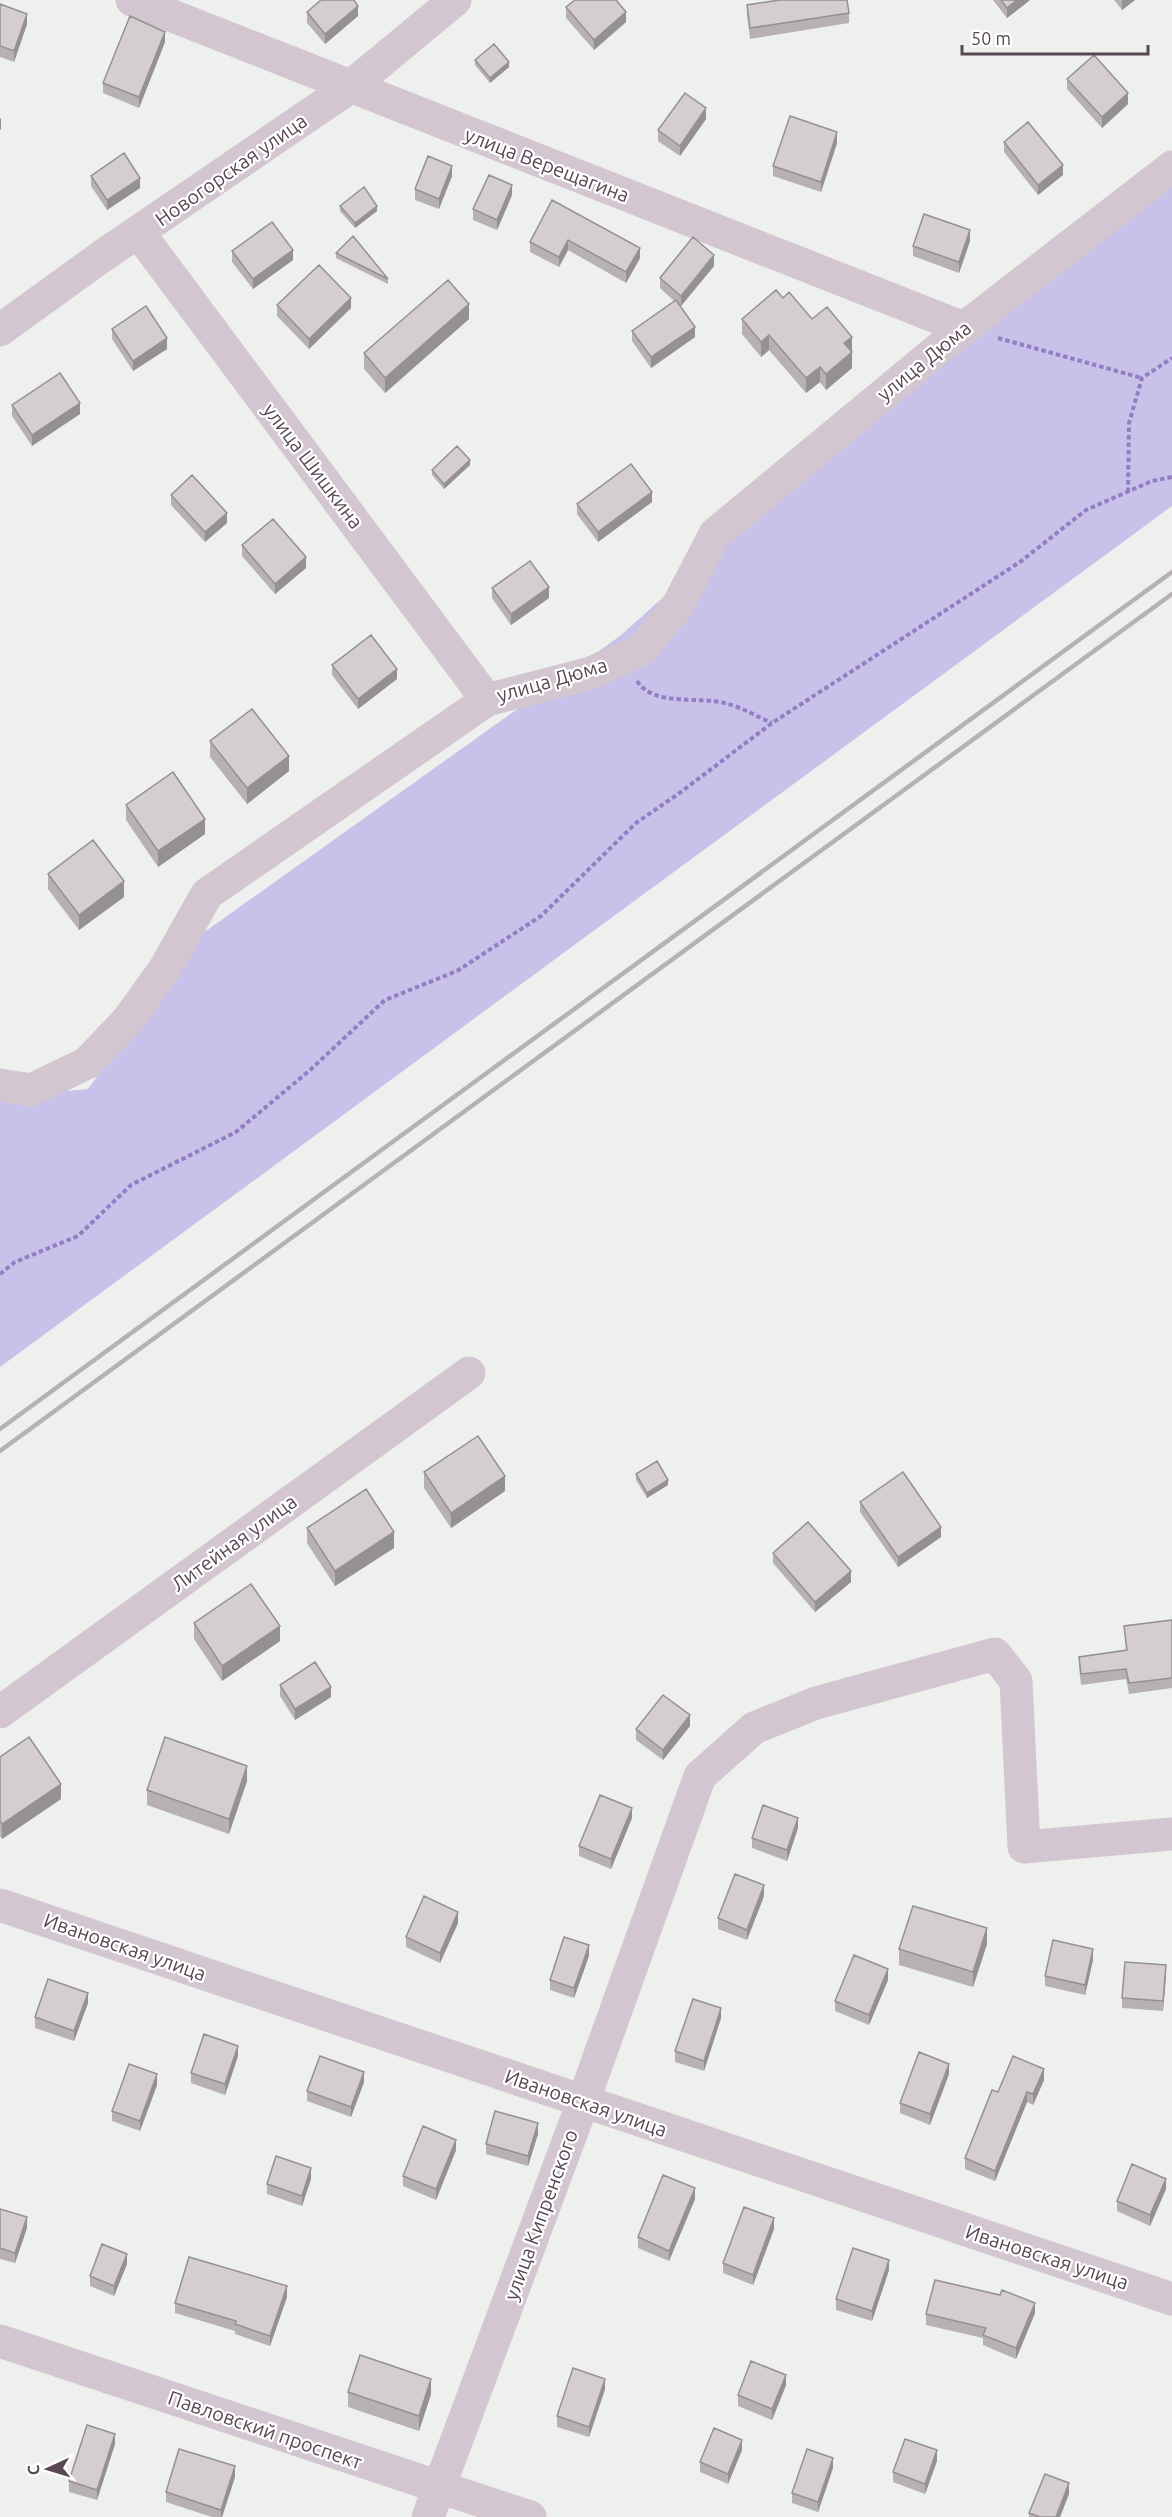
<svg xmlns="http://www.w3.org/2000/svg" width="1172" height="2517" font-family="Ubuntu,sans-serif">
  <rect width="100%" height="100%" fill="#eef0ee"/>
  <!-- green -->
  <path fill="#c8c1e9" d="M1172,168V506L0,1367V1097L88,1089L196,938L620,636L1058,244Z"/>
  <g fill="none" stroke-linecap="round" stroke-linejoin="round">
    <!-- path -->
    <path stroke="#937dc3" stroke-width="4" stroke-dasharray="4.5 3" stroke-linecap="butt" d="M998,338L1142,378
      M1128,492L1129,423L1142,378L1172,358
      M637,681C655,708 699,695 728,704C743,708 758,717 772,723
      M0,1274L15,1262L78,1236L131,1185L236,1132L309,1071L385,1000L457,971L541,916L636,823L681,792L772,723L1020,562L1086,510L1152,481L1172,477"/>
    <!-- minor -->
    <path stroke="#d3c6d0" stroke-width="33" d="M132,0L964,328
      M139,233L487,700
      M0,330L101,257L350,87L455,0
      M0,1085L31,1090L87,1063L128,1020L164,970L207,894L487,700L591,673L641,650L677,607L715,534L964,328L1172,167
      M0,1712L469,1373
      M0,1905L1172,2299
      M0,2341L530,2517
      M428,2517L583,2102L700,1776L754,1728L816,1703L995,1654L1016,1681L1024,1847L1172,1834"/>
    <!-- rail -->
    <path stroke="#b7b1b4" stroke-width="4.5" d="M0,1429L1172,572
      M0,1451L1172,594"/>
  </g>
  <!-- wall -->
  <path fill="#b7b1b4" d="M993,0H1030L1007,18Z
    M1114,0H1135L1122,10Z
    M0,4L27,24L14,62L0,57Z
    M747,5L849,13V23L750,39L747,15Z
    M566,7L626,22L594,50L566,18Z
    M307,12L358,16L325,44L307,23Z
    M165,42L139,108L103,93V83Z
    M475,60L509,67L490,83L475,65Z
    M1067,79L1128,104L1102,128L1067,89Z
    M706,119L680,156L658,141V130Z
    M1004,142L1063,175L1038,195L1004,152Z
    M837,143L821,192L773,176V166Z
    M91,176L140,188L107,210L91,186Z
    M452,176L439,209L415,200V189Z
    M512,195L497,230L473,220V209Z
    M552,200L640,258L626,283L568,250L559,267L530,252V242Z
    M340,206L377,211L355,228L340,211Z
    M970,241L959,273L913,256V246Z
    M232,251L293,260L253,289L232,262Z
    M336,253L388,279V284L336,258Z
    M714,266L681,306L679,304L695,337L651,368L632,341V331L674,301L660,288V278Z
    M783,298L812,319L852,352V368L826,390L820,382L806,393L769,350L761,357L742,334V319Z
    M277,305L351,308L309,349L277,316Z
    M469,319L385,393L364,369V353Z
    M112,329L167,349L133,371L112,339Z
    M12,405L80,414L32,446L12,416Z
    M470,465L444,489L432,475V470Z
    M171,495L227,523L205,542L171,505Z
    M652,502L598,542L577,514V504Z
    M242,545L306,568L275,594L242,556Z
    M492,588L549,598L511,625L492,598Z
    M332,665L397,679L358,709L332,675Z
    M210,741L289,771L247,804L210,757Z
    M126,805L205,834L158,867L126,820Z
    M48,874L124,897L79,930L48,889Z
    M424,1472L505,1491L451,1528L424,1488Z
    M636,1474L668,1485L647,1498L636,1480Z
    M860,1502L941,1537L898,1567L860,1512Z
    M307,1528L394,1548L335,1586L307,1543Z
    M773,1553L851,1582L815,1612L773,1563Z
    M1172,1620V1688L1129,1694L1126,1679L1081,1685L1079,1667V1657L1126,1650L1124,1626Z
    M194,1623L280,1641L222,1681L194,1639Z
    M280,1685L331,1697L295,1720L280,1696Z
    M690,1726L663,1760L636,1740V1729Z
    M0,1757L61,1799L2,1839L0,1836Z
    M247,1781L229,1834L147,1805V1790Z
    M632,1818L611,1869L579,1856V1846Z
    M798,1828L787,1861L752,1848V1838Z
    M764,1896L747,1940L718,1929V1918Z
    M458,1923L440,1963L406,1947V1937Z
    M987,1944L973,1987L899,1965V1949Z
    M589,1956L574,1998L550,1990V1980Z
    M1093,1960L1085,1995L1045,1986V1976Z
    M1166,1975L1163,2011L1122,2008V1998Z
    M888,1980L869,2025L835,2011V2001Z
    M88,2003L74,2041L35,2028V2017Z
    M721,2018L704,2071L675,2062V2051Z
    M238,2056L225,2095L191,2083V2073Z
    M949,2074L930,2125L900,2113V2103Z
    M1044,2080L1033,2105L1027,2102L995,2181L965,2169V2158L998,2092Z
    M364,2082L351,2117L307,2101V2091Z
    M157,2085L140,2131L112,2121V2111Z
    M538,2134L528,2166L486,2154V2144Z
    M456,2150L436,2200L403,2186V2176Z
    M311,2179L302,2206L267,2194V2184Z
    M1166,2189L1150,2226L1117,2211V2201Z
    M695,2199L669,2261L638,2248V2237Z
    M0,2209L27,2228L15,2263L0,2259Z
    M774,2229L753,2285L723,2273V2263Z
    M127,2264L114,2296L90,2286V2276Z
    M889,2270L872,2321L836,2310V2299Z
    M287,2297L270,2346L235,2334V2331L175,2313V2303Z
    M1035,2313L1016,2359L983,2345V2338L926,2325V2314Z
    M786,2385L772,2420L738,2406V2395Z
    M605,2389L589,2437L557,2427V2416Z
    M348,2392L431,2394L419,2431L348,2407Z
    M115,2444L97,2500L69,2492V2481Z
    M742,2450L728,2484L700,2472V2462Z
    M937,2461L925,2494L893,2482V2472Z
    M833,2468L818,2512L792,2503V2493Z
    M235,2477L222,2517H212L166,2502V2492Z
    M1069,2494L1060,2517H1029V2513Z"/>
  <!-- shaded-wall -->
  <path fill="#959092" d="M1017,0H1030L1007,18V8Z
    M1122,0H1135L1122,10Z
    M358,6V16L325,44V34Z
    M626,12V22L594,50V40Z
    M27,14V24L14,62V51Z
    M165,32V42L139,108V97Z
    M509,62V67L490,83V78Z
    M1128,93V104L1102,128V117Z
    M706,108V119L680,156V146Z
    M1,118V129L0,130V119Z
    M837,132V143L821,192V182Z
    M1063,165V175L1038,195V185Z
    M452,166V176L439,209V199Z
    M140,178V188L107,210V200Z
    M512,185V195L497,230V220Z
    M377,206V211L355,228V223Z
    M970,230V241L959,273V262Z
    M568,240V250L559,267V257Z
    M640,248V258L626,283V272Z
    M293,250V260L253,289V279Z
    M714,255V266L681,306V296Z
    M351,298V308L309,349V339Z
    M469,304V319L385,393V378Z
    M695,327V337L651,368V357Z
    M769,335V350L761,357V342Z
    M852,337V352L844,359V343Z
    M167,338V349L133,371V361Z
    M852,352V368L826,390V374Z
    M820,367V382L806,393V378Z
    M80,403V414L32,446V435Z
    M470,460V465L444,489V484Z
    M652,492V502L598,542V532Z
    M227,513V523L205,542V532Z
    M306,557V568L275,594V584Z
    M549,587V598L511,625V614Z
    M397,669V679L358,709V699Z
    M289,756V771L247,804V788Z
    M205,819V834L158,867V851Z
    M124,881V897L79,930V915Z
    M505,1476V1491L451,1528V1513Z
    M668,1480V1485L647,1498V1493Z
    M941,1527V1537L898,1567V1557Z
    M394,1532V1548L335,1586V1571Z
    M851,1571V1582L815,1612V1602Z
    M280,1626V1641L222,1681V1666Z
    M331,1687V1697L295,1720V1709Z
    M690,1715V1726L663,1760V1750Z
    M247,1766V1781L229,1834V1819Z
    M61,1784V1799L2,1839V1824Z
    M632,1808V1818L611,1869V1859Z
    M798,1818V1828L787,1861V1850Z
    M764,1885V1896L747,1940V1930Z
    M458,1912V1923L440,1963V1953Z
    M987,1928V1944L973,1987V1972Z
    M589,1945V1956L574,1998V1988Z
    M1093,1949V1960L1085,1995V1985Z
    M1166,1965V1975L1163,2011V2001Z
    M888,1969V1980L869,2025V2015Z
    M88,1993V2003L74,2041V2031Z
    M721,2008V2018L704,2071V2061Z
    M238,2046V2056L225,2095V2084Z
    M949,2064V2074L930,2125V2114Z
    M1044,2069V2080L1033,2105V2094Z
    M364,2072V2082L351,2117V2107Z
    M157,2074V2085L140,2131V2121Z
    M1027,2092V2102L995,2181V2171Z
    M538,2123V2134L528,2166V2156Z
    M456,2140V2150L436,2200V2189Z
    M311,2168V2179L302,2206V2196Z
    M1166,2179V2189L1150,2226V2215Z
    M695,2188V2199L669,2261V2251Z
    M27,2217V2228L15,2263V2253Z
    M774,2218V2229L753,2285V2275Z
    M127,2254V2264L114,2296V2286Z
    M889,2260V2270L872,2321V2311Z
    M287,2286V2297L270,2346V2336Z
    M1035,2303V2313L1016,2359V2348Z
    M786,2375V2385L772,2420V2409Z
    M431,2379V2394L419,2431V2416Z
    M605,2379V2389L589,2437V2427Z
    M115,2434V2444L97,2500V2490Z
    M742,2440V2450L728,2484V2474Z
    M937,2450V2461L925,2494V2484Z
    M833,2458V2468L818,2512V2502Z
    M235,2466V2477L222,2517H221V2510Z
    M1069,2483V2494L1060,2517H1056Z"/>
  <!-- building -->
  <path fill="#d5ced1" stroke="#959092" stroke-width="1.5" d="M321,0H354L358,6L325,34L307,12Z
    M575,0H616L626,12L594,40L566,7Z
    M779,0H847L849,13L750,28L747,5Z
    M1001,0H1017L1007,8Z
    M0,4L27,14L14,51L0,46Z
    M130,16L165,32L139,97L103,83Z
    M494,44L509,62L490,78L475,60Z
    M1094,55L1128,93L1102,117L1067,79Z
    M685,93L706,108L680,146L658,130Z
    M790,116L837,132L821,182L773,166Z
    M1028,122L1063,165L1038,185L1004,142Z
    M124,153L140,178L107,200L91,176Z
    M428,156L452,166L439,199L415,189Z
    M489,175L512,185L497,220L473,209Z
    M364,187L377,206L355,223L340,206Z
    M552,200L640,248L626,272L568,240L559,257L530,242Z
    M924,214L970,230L959,262L913,246Z
    M272,222L293,250L253,279L232,251Z
    M353,236L388,279L336,253Z
    M693,237L714,255L681,296L660,278Z
    M319,265L351,298L309,339L277,305Z
    M448,280L469,304L385,378L364,353Z
    M776,290L783,298L789,292L812,319L827,307L852,337L844,343L852,352L826,374L820,367L806,378L769,335L761,342L742,319Z
    M676,300L695,327L651,357L632,331Z
    M146,306L167,338L133,361L112,329Z
    M60,373L80,403L32,435L12,405Z
    M457,446L470,460L444,484L432,470Z
    M631,464L652,492L598,532L577,504Z
    M192,475L227,513L205,532L171,495Z
    M273,519L306,557L275,584L242,545Z
    M530,561L549,587L511,614L492,588Z
    M371,635L397,669L358,699L332,665Z
    M252,709L289,756L247,788L210,741Z
    M173,772L205,819L158,851L126,805Z
    M93,840L124,881L79,915L48,874Z
    M478,1436L505,1476L451,1513L424,1472Z
    M657,1461L668,1480L647,1493L636,1474Z
    M903,1472L941,1527L898,1557L860,1502Z
    M366,1489L394,1532L335,1571L307,1528Z
    M808,1522L851,1571L815,1602L773,1553Z
    M251,1584L280,1626L222,1666L194,1623Z
    M1172,1620V1678L1129,1683L1126,1669L1081,1674L1079,1657L1127,1650L1124,1626Z
    M315,1662L331,1687L295,1709L280,1685Z
    M663,1695L690,1715L663,1750L636,1729Z
    M29,1737L61,1784L2,1824L0,1821V1757Z
    M165,1737L247,1766L229,1819L147,1790Z
    M600,1795L632,1808L611,1859L579,1846Z
    M763,1805L798,1818L787,1850L752,1838Z
    M735,1874L764,1885L747,1930L718,1918Z
    M424,1896L458,1912L440,1953L406,1937Z
    M913,1906L987,1928L973,1972L899,1949Z
    M564,1937L589,1945L574,1988L550,1980Z
    M1053,1940L1093,1949L1085,1985L1045,1976Z
    M854,1955L888,1969L869,2015L835,2001Z
    M1125,1962L1166,1965L1163,2001L1122,1998Z
    M48,1979L88,1993L74,2031L35,2017Z
    M693,1999L721,2008L704,2061L675,2051Z
    M204,2034L238,2046L225,2084L191,2073Z
    M919,2052L949,2064L930,2114L900,2103Z
    M320,2056L364,2072L351,2107L307,2091Z
    M1013,2056L1044,2069L1033,2094L1027,2092L995,2171L965,2158L992,2090L998,2092Z
    M129,2064L157,2074L140,2121L112,2111Z
    M495,2111L538,2123L528,2156L486,2144Z
    M423,2126L456,2140L436,2189L403,2176Z
    M276,2156L311,2168L302,2196L267,2184Z
    M1132,2164L1166,2179L1150,2215L1117,2201Z
    M663,2175L695,2188L669,2251L638,2237Z
    M744,2207L774,2218L753,2275L723,2263Z
    M0,2209L27,2217L15,2253L0,2248Z
    M102,2244L127,2254L114,2286L90,2276Z
    M853,2248L889,2260L872,2311L836,2299Z
    M189,2257L287,2286L270,2336L235,2324L236,2321L175,2303Z
    M935,2280L1000,2295L1002,2290L1035,2303L1016,2348L983,2335L986,2328L926,2314Z
    M360,2355L431,2379L419,2416L348,2392Z
    M751,2361L786,2375L772,2409L738,2395Z
    M573,2368L605,2379L589,2427L557,2416Z
    M87,2425L115,2434L97,2490L69,2481Z
    M714,2428L742,2440L728,2474L700,2462Z
    M905,2439L937,2450L925,2484L893,2472Z
    M179,2449L235,2466L221,2510L166,2492Z
    M807,2449L833,2458L818,2502L792,2493Z
    M1045,2474L1069,2483L1056,2517H1040L1029,2513Z"/>
  <g text-anchor="middle" stroke-width="4.5" stroke-linejoin="round" paint-order="stroke">
    <!-- street labels -->
    <g font-size="20" fill="#594854" stroke="#fff">
      <text transform="translate(547 165) rotate(21)" y="7">улица Верещагина</text>
      <text transform="translate(231 170) rotate(-35)" y="7">Новогорская улица</text>
      <text transform="translate(924 361) rotate(-39)" y="7">улица Дюма</text>
      <text transform="translate(313 466) rotate(53)" y="7">улица Шишкина</text>
      <text transform="translate(552 680) rotate(-16)" y="7">улица Дюма</text>
      <text transform="translate(234 1543) rotate(-36)" y="7">Литейная улица</text>
      <text transform="translate(125 1947) rotate(19)" y="7">Ивановская улица</text>
      <text transform="translate(586 2103) rotate(19)" y="7">Ивановская улица</text>
      <text transform="translate(541 2215) rotate(-70)" y="7">улица Кипренского</text>
      <text transform="translate(1047 2257) rotate(18)" y="7">Ивановская улица</text>
      <text transform="translate(265 2430) rotate(19)" y="7">Павловский проспект</text>
    </g>
  </g>
  <!-- north arrow -->
  <g transform="translate(48 2469) rotate(266)" stroke="#ffffff" stroke-width="4.5" paint-order="stroke">
  <path d="M0-4.5L10 22L0 15L-10 22Z" fill="#594854"/>
  <text y="-9" font-size="16" font-weight="bold" text-anchor="middle" fill="#594854">С</text>
  </g>
  <!-- scale -->
  <path d="M962 45v9h186v-9" fill="none" stroke="#594854" stroke-width="3"/>
  <text x="971" y="45" font-size="18" fill="#594854" stroke="#ffffff" stroke-width="4.5" paint-order="stroke">50 m</text>
</svg>
